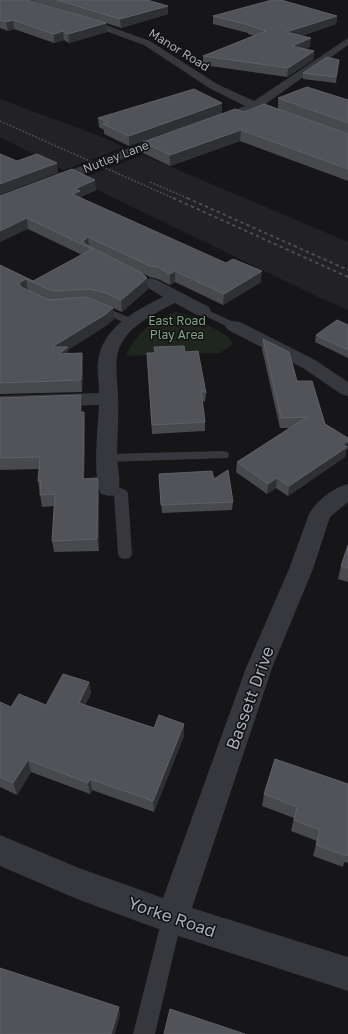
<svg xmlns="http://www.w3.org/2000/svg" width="348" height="1034" font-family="'Golos Text',sans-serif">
  <rect width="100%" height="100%" fill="#161618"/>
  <!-- built -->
  <path fill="#222225" d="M0,99L97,135L124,147L64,170L0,137Z
    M143,155L348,242V310L318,297L77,180Z"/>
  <!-- green -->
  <path fill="#1e261f" d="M176,312L194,317L229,337L233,344L220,353L126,356C135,334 153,319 176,312Z"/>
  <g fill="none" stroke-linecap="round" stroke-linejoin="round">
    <!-- service -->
    <path fill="#37383d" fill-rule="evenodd" d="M96,304L136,320L137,322L132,325L128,324L92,309L91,307Z
      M203,308L238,324L239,326L234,329L230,328L199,313L198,311Z
      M223,451L228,452L229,455L228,458L107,462L102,461L100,458L102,455L107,454Z
      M109,484L126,490L128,493L132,554L130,558L125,559L120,558L118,554L114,496L104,492L102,489L104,486Z
      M172,908L179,911L182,918L155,1034H133L162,918L165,911Z"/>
    <!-- minor -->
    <path fill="#37383d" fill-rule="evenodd" d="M78,15L150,41L217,84L254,101L348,38V45L263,106L269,110L267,112L263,113L254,110L214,125L210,123L208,121L210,119L245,106L209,88L144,45L75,20L74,18Z
      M171,132L175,133L177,136L175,139L0,206V197Z
      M151,278L157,280L209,307L211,311L209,315L203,316L197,315L175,303C152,315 121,329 117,357C115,370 118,384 118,397C119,418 117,438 117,458C118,470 122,484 117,494L109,496L101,494C92,478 98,425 99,405L0,408V396L99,393C99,381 96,368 99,356C106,325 137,310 163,297L145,286L143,283L145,280Z
      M234,321L240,322L315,360L348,382V396L341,394L303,368L228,330L225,326L228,322Z
      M348,484V502L330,517L313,569L272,668L192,908L348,957V991L172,934L77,899L0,866V835L79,868L163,898L246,668L289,569L309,514C317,500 333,488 348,484Z"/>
    <!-- rail-far1 -->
    <path stroke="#4a4c52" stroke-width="1.5" stroke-dasharray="2 1.5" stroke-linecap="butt" d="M0,121L175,199
      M150,182L189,199"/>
    <!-- rail -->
    <path stroke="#4a4c52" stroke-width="2" stroke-dasharray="3.5 3" stroke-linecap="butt" d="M173,198L348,277
      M187,198L348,270"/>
  </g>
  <!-- wall -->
  <path fill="#47494d" d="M0,0L105,23L31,0H147L168,14L121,28L106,23L107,32L69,43L64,40L54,43L14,29L8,31L0,28Z
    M213,16H337L336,24L301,36L310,47L305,49L314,51L313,60L287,77L203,65V56L254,36L248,34V33L213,24Z
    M339,60L336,83L303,79V73Z
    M278,98L348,100V181L240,141L170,166L143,153V142L244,112L278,109Z
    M222,113L129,146L104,134V130L99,127L98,118Z
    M96,190L80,197V198L261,282L223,305L175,282L170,285L158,279L150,277L142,273L148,289L122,312L113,308L114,319L107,325L68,350V354L82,353L83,365L82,392L0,394V265L33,281L82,255L28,229L0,196Z
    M348,325V358L315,342L316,335Z
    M263,339L297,381L325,424L346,451L345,457L288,496L276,488L267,494L236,472L237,462L291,428H280L262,349Z
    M185,352L206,393L205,402L202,400L205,422V431L152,434L147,353Z
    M0,398L82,407V412L85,424L84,479L99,494V551L54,552L52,541L54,506L42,507L38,481L39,469L0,470Z
    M159,474L214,479L233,502L232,510L162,513Z
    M348,545V582L338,579L341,566Z
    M89,682L91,694L85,705L154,728L184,724V736L154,812L92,790L90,794L31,772L17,795L0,787V702L11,707L46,705Z
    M348,784V863L344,862L343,867L313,856L317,841L291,831L294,818L262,806L264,794Z"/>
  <!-- shaded-wall -->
  <path fill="#2f3033" d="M168,6V14L121,28L120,19Z
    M337,16L336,24L285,41L286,32Z
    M13,20L14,29L8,31L6,22Z
    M106,23L107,32L69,43L68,34Z
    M63,31L64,40L54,43V34Z
    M311,38L310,47L291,55L292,46Z
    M314,51L313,60L287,77L288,68Z
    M222,103V113L129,146V136Z
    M241,130L240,141L170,166V155Z
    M57,163L58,173L0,195V184Z
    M95,180L96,190L80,197L81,201L72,194L75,189Z
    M27,218L28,229L0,242V231Z
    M88,237L89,248L83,245V241Z
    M175,271V282L170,285V274Z
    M262,271L261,282L223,305L224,294Z
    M147,278L148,289L122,312L121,300Z
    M26,279L28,291L21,295L19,283Z
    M113,308L114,319L107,325L68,350L69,358L60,366L52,347Z
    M82,353L83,365L82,392L81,380Z
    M81,395L82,407V424L80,412Z
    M84,412L85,424L84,491L83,479Z
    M348,441V449L346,451L345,457L288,496L289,486Z
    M277,478L276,488L267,494L268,484Z
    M98,482L99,494V551L97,539Z
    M89,682L91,694L80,715L79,703Z
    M184,724V736L154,812L153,801Z
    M28,760L31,772L17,795L13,783Z
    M90,779L92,790L90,794L88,783Z
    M119,1007L120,1015L115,1034H111Z"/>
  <!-- building -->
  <path fill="#525359" stroke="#5f6168" d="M0,0H28L106,23L68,34L63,31L54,34L13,20L6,22L0,20Z
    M57,0H147L168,6L120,19Z
    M272,0H281L337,16L286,32L311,38L292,46L314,51L288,68L203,56L266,31L248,25H249L213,16Z
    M327,57L339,60L336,77L303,73Z
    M307,87L348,100V123L278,98Z
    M194,89L222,103L129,136L103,124L108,122L98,118Z
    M264,104L348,134V169L241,130L170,155L143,142L235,109L244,112Z
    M0,154L17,161L37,154L57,163L0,184Z
    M72,169L95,180L75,189L80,191L72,194L226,263L233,259L262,271L224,294L175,271L170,274L158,267L150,266L88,237L83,241L85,244L142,273L147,278L121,300L106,293L90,289L52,291L26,279L19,283L21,287L49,300L86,297L113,308L106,314L52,347H68L59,354L82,353L81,380L0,383V265L33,281L92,249L27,218L0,231V196Z
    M337,320L348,325V350L316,335Z
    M263,339L289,352L297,381H312L325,424L348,438V441L343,445L347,447L289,486L277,478L268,484L237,462L307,417L281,418Z
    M184,346L185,352L198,351L206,393L201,390L205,422L152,425L147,353H155L154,347Z
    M81,395L80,412H84L83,479L97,478L98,482L97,539L52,541L55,494L40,495L41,481H38L40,457L0,458V398Z
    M228,470L233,502L161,505L159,474L212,471L214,479Z
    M348,545V568L341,566Z
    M63,674L89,682L79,703L154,728L159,715L184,724L153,801L90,779L88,783L28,760L13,783L0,777V702L11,707L19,694L46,705Z
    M275,759L348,784V851L347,856L316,845L320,830L294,820L297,807L264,794Z
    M0,968L119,1007L111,1034H0Z
    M170,1009L245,1034H164Z"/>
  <g text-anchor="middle" stroke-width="3" stroke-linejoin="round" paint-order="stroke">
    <!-- far-street labels -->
    <g font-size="12" fill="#a8adb8" stroke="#111113">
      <text transform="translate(179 50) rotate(32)" y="4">Manor Road</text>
      <text transform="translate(116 157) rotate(-21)" y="4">Nutley Lane</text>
    </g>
    <!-- far-park labels -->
    <g font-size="12" fill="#7fa381" stroke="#111113">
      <text x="177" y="325">East Road<tspan x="177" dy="14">Play Area</tspan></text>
    </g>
    <!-- near-street labels -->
    <g font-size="17" fill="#a8adb8" stroke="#111113">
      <text transform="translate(250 698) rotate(-70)" y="6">Bassett Drive</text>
      <text transform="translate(172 917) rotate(19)" y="6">Yorke Road</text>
    </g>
  </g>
</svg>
